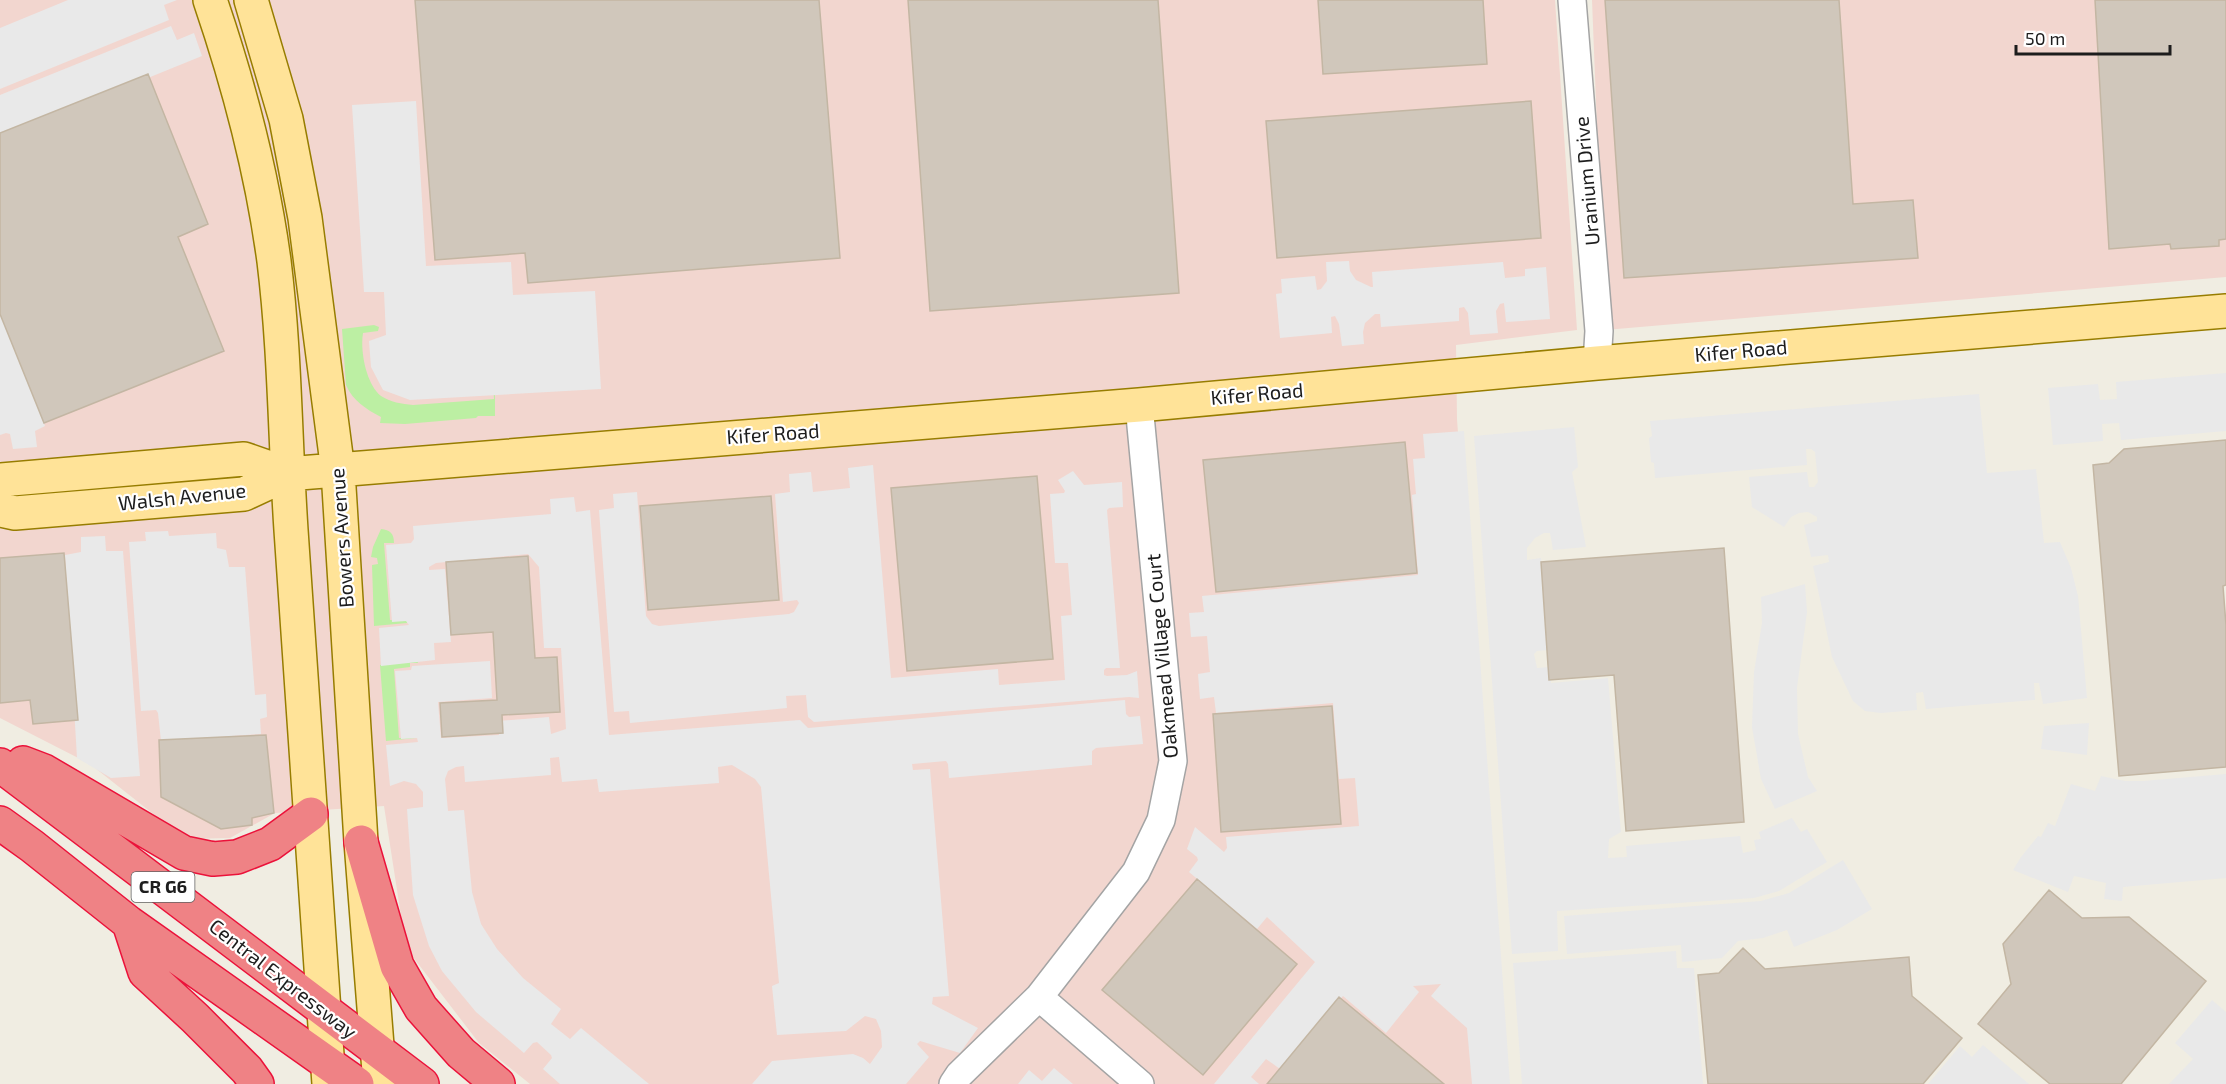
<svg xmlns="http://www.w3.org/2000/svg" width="2226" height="1084" font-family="'Exo 2',sans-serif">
  <rect width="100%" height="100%" fill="#f0ede2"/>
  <!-- commercial -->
  <path fill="#f2d6cf" d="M0,0H1555L1577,330L1456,345L1457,419L1505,1084H530L479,1043L406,948L384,806L275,813L230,838L185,839L90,764L0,718Z
    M1592,0H2226V277L1605,330Z"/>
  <!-- grass -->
  <path fill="#bcefa3" d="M374,325L379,327L378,331L363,333C360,351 366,384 381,396C390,402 402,404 413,405L494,399L493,380H495V416H478L476,418L405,424L380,423L381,417C366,409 353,401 346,385L342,329Z
    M381,529C390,530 394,533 394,543H384L390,620H407V623L374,626L372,565L378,564L377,558L371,557L373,547Z
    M417,660L418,663H410V667L394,669L399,738H416L386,741L380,665Z"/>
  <!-- parking -->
  <path fill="#e9e9e9" d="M68,0H177L164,5L169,20L0,89V28Z
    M171,26L177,40L194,33L202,56L0,138V95Z
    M416,101L426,266L511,262L513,295L595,291L601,389L410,400L383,390L371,367L369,341L386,335L384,292H364L352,105Z
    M1349,261L1350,271L1356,280L1371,287H1373L1372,272L1503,262L1505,278L1525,276V269L1546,267L1550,319L1506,322L1504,303L1500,304L1496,311L1498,333L1470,335L1468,313L1464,307L1459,308V321L1381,327L1380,314H1375L1365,323L1363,332L1364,344L1342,346L1339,324L1335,316L1331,317L1332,333L1280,338L1276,294L1282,293L1281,279L1315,276L1317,290L1321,289L1327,281L1326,262Z
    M0,314L45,426L35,431L37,447L13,449L10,434L6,433L0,435Z
    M2226,373V431L2121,440L2119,423L2102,424L2103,441L2053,445L2048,388L2098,384L2100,400L2117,399L2116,382Z
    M1979,394L1987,473L2036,469L2044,543L2060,542L2071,568L2078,596L2087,698L2043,704L2039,683H2034L2035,700L1926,709L1923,692L1916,693L1917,710L1881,713L1865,711L1853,701L1832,657L1813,566L1829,562L1828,555L1811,557L1804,525L1817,521V517L1808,512L1799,513L1791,517L1784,527L1752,507L1749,477L1807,472L1809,487H1814L1818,482L1815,452L1811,449H1806L1807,465L1655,478L1654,463L1651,462L1649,438L1652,436L1650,421Z
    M1574,427L1578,467L1572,472L1586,547L1553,550L1550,533H1544L1535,538L1527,548V560L1541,558L1548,650L1537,651L1534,654L1537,668L1550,667L1551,683L1608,678L1621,832L1609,839L1608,858L1627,857L1626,846L1740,836L1743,853L1756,850L1754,840L1761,839L1759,832L1792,818L1801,832L1807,829L1827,862L1779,891L1754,898L1557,911L1558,951L1512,954L1474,436Z
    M1464,431L1510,1084H1472L1467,1028L1431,996L1441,984L1413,986L1419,992L1386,1033L1343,996L1280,1069L1266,1059L1251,1077L1259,1084H1214L1315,962L1267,917L1257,929L1189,872L1198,860L1197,857L1187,849L1195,827L1224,852L1227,848L1226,837L1359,826L1355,778L1339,779L1333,703L1216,713L1214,697L1200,699L1198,674L1210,672L1207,636L1191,637L1189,613L1204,612L1202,596L1418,575L1412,495L1416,494L1413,459L1425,458L1423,434Z
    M873,465L891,678L998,669L999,685L1065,680L1061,616L1072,615L1068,563H1055L1050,494L1064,493L1065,491L1058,480L1073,471L1084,485L1122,482L1123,507L1109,508L1107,510L1120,668H1106L1104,670V675L1107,676L1127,675L1137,671L1139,698L1129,697L814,722L808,717L806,695L786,696L787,708L630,723L629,711L614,712L599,510L614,508L613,494L637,492L646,616L652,624L659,626L789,614L794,612L799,603L797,600L783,602L775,494L790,492L789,474L811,472L813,492L850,488L848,468Z
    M574,497L576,512L590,510L609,735L800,720L808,728L1125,700L1126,714L1129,717L1140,716L1143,744L1096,748L1092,751V765L949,778L948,764L946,761L912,764L913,770L930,769L949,996L933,997L932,1004L978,1028L960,1053L920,1041L917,1044L929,1057L906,1084H752L772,1061L853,1054L863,1058L870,1064L882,1047L881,1031L876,1019L865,1016L846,1031L777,1035L772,986L779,983L761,787L755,779L732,765L718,767L719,783L599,792L597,779L562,782L559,757L550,758L551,775L465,782L464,766L456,767L448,771L445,779L448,811L464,810L472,892L481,924L497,949L523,978L561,1009L551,1024L570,1039L581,1028L649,1084H560L543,1069L552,1058L551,1055L537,1042L533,1043L524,1053L476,1012L442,971L429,946L413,895L407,809L423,807V792L416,784L404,781L390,786L386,745L418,742L417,738L401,739L395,671L411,670L412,666L490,661L492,698L438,702L441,738L499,735L498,721L549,717L551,734L566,729L561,648H544L539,567L528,554L436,563L429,567V570L445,569L451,642L434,643L435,660L381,666L379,628L409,625L406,621L392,622L386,545L411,543L414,539L413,526L551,514L550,499Z
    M168,531L169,536L216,533L217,548L226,550L229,567H245L255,695L266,694L267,717L260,719L261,734L161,741L158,713L156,710L141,711L129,542L146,541L145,532Z
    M105,536L106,551H123L140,776L111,778L77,758L65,555L81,552V537Z
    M1805,584L1807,612L1797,688L1798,734L1808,777L1817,791L1775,809L1761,779L1752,727L1754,672L1762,623L1761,597Z
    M2089,723L2087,755L2041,749L2044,726Z
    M2226,774V878L2123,887L2122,901L2104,899L2106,883L2074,876L2068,892L2013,870L2021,857L2038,836L2041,837L2048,823L2055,826L2071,784L2095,791L2101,776L2125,781H2143Z
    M1843,860L1872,909L1837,930L1794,947L1787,930L1763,938L1738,941L1722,958L1682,962L1681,945L1567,954L1564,916L1761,901L1789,893Z
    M1676,951L1677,968H1694L1703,1084H1522L1513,963Z
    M2212,1000L2226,1012V1084H2169L2193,1059L2175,1043Z
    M1983,1045L2029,1084H1928L1960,1046L1972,1057Z
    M1054,1068L1073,1084H1018L1029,1070L1042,1081Z"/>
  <!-- building -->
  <path fill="#d0c7bb" stroke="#c3b6a3" stroke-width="1.5" d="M415,0H819L840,258L528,283L525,253L435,260Z
    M908,0H1158L1179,293L930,311Z
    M1318,0H1483L1487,64L1323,74Z
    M1605,0H1839L1853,204L1913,200L1918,258L1624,278Z
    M2095,0H2226V239L2219,240V246L2171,249L2170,244L2109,249Z
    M148,74L208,224L178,237L224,351L44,423L0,314V133Z
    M1531,101L1541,238L1277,258L1266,121Z
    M2226,440V585L2223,586L2226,625V767L2119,776L2093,465L2109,463L2124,449Z
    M1405,442L1417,573L1216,592L1203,460Z
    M1037,476L1053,659L907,671L891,488Z
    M771,496L779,600L648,610L640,506Z
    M1724,548L1744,822L1626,831L1614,675L1549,680L1541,562Z
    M64,553L78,720L33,724L30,700L0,703V558Z
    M528,556L535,658L557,657L560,712L502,715L503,733L442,737L440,703L497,700L493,632L451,635L446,562Z
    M1332,706L1341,824L1221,832L1213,714Z
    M266,735L274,813L252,818V825L221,829L161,797L159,740Z
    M1197,879L1297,964L1203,1075L1102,990Z
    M2049,890L2082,918L2129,917L2206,981L2121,1084H2050L1978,1024L2011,984L2003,944Z
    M1743,948L1765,969L1909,957L1912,996L1962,1038L1923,1084H1708L1698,975L1719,973Z
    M1339,997L1444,1084H1267Z"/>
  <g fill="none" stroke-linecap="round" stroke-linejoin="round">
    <defs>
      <path id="minor" d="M1572,0L1599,331L1597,363
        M1039,997L1140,1084
        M953,1084L959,1075L1039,997L1136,872L1161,820L1173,761L1139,405"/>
      <path id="major" d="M210,0C239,85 262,172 274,261C285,350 285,440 291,530C304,715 316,899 329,1084
        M251,0L286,119L305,218L338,471L361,842L380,1084
        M0,480L244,459L287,474
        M0,510L15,513L244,494L287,474L1139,405L1597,363L2226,311"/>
      <path id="highway" d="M23,763L44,771L184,853L213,859L237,857L270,844L311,814
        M0,765L422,1084
        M0,823L32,846L129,923L357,1084
        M361,842L397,966L421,1008L461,1053L498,1084
        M129,923L145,972L195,1018L247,1070L257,1084"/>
    </defs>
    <!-- minor casing -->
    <use href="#minor" stroke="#a4a4a4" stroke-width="30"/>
    <!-- major casing -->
    <use href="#major" stroke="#977d00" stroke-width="36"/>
    <!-- highway casing -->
    <use href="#highway" stroke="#eb123a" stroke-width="36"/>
    <!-- minor -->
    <use href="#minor" stroke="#fff" stroke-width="27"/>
    <!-- major -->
    <use href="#major" stroke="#ffe398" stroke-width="33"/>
    <!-- highway -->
    <use href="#highway" stroke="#ef8285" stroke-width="33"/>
  </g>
  <g text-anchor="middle" stroke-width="4.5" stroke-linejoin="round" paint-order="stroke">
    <!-- shield labels -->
    <rect fill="#fff" stroke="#616161" stroke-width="1.5" x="131.5" y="872" width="63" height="30" rx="4.5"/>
    <g font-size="18" font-weight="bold" fill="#1d1d1d">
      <text x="163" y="893">CR G6</text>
    </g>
    <!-- street labels -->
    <g font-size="20" fill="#1d1d1d" stroke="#fff">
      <text transform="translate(1587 181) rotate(-95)" y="7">Uranium Drive</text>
      <text transform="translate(1741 351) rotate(-5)" y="7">Kifer Road</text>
      <text transform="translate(1257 394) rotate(-5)" y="7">Kifer Road</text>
      <text transform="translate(773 434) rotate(-4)" y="7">Kifer Road</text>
      <text transform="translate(182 497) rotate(-6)" y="7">Walsh Avenue</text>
      <text transform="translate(342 538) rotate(-94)" y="7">Bowers Avenue</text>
      <text transform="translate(1162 656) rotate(-95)" y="7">Oakmead Village Court</text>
      <text transform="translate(283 979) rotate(38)" y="7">Central Expressway</text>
    </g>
  </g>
  <!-- scale -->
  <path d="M2016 45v9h154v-9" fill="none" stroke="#1d1d1d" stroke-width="3"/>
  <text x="2025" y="45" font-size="18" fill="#1d1d1d" stroke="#ffffff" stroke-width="4.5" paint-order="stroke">50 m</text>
</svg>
